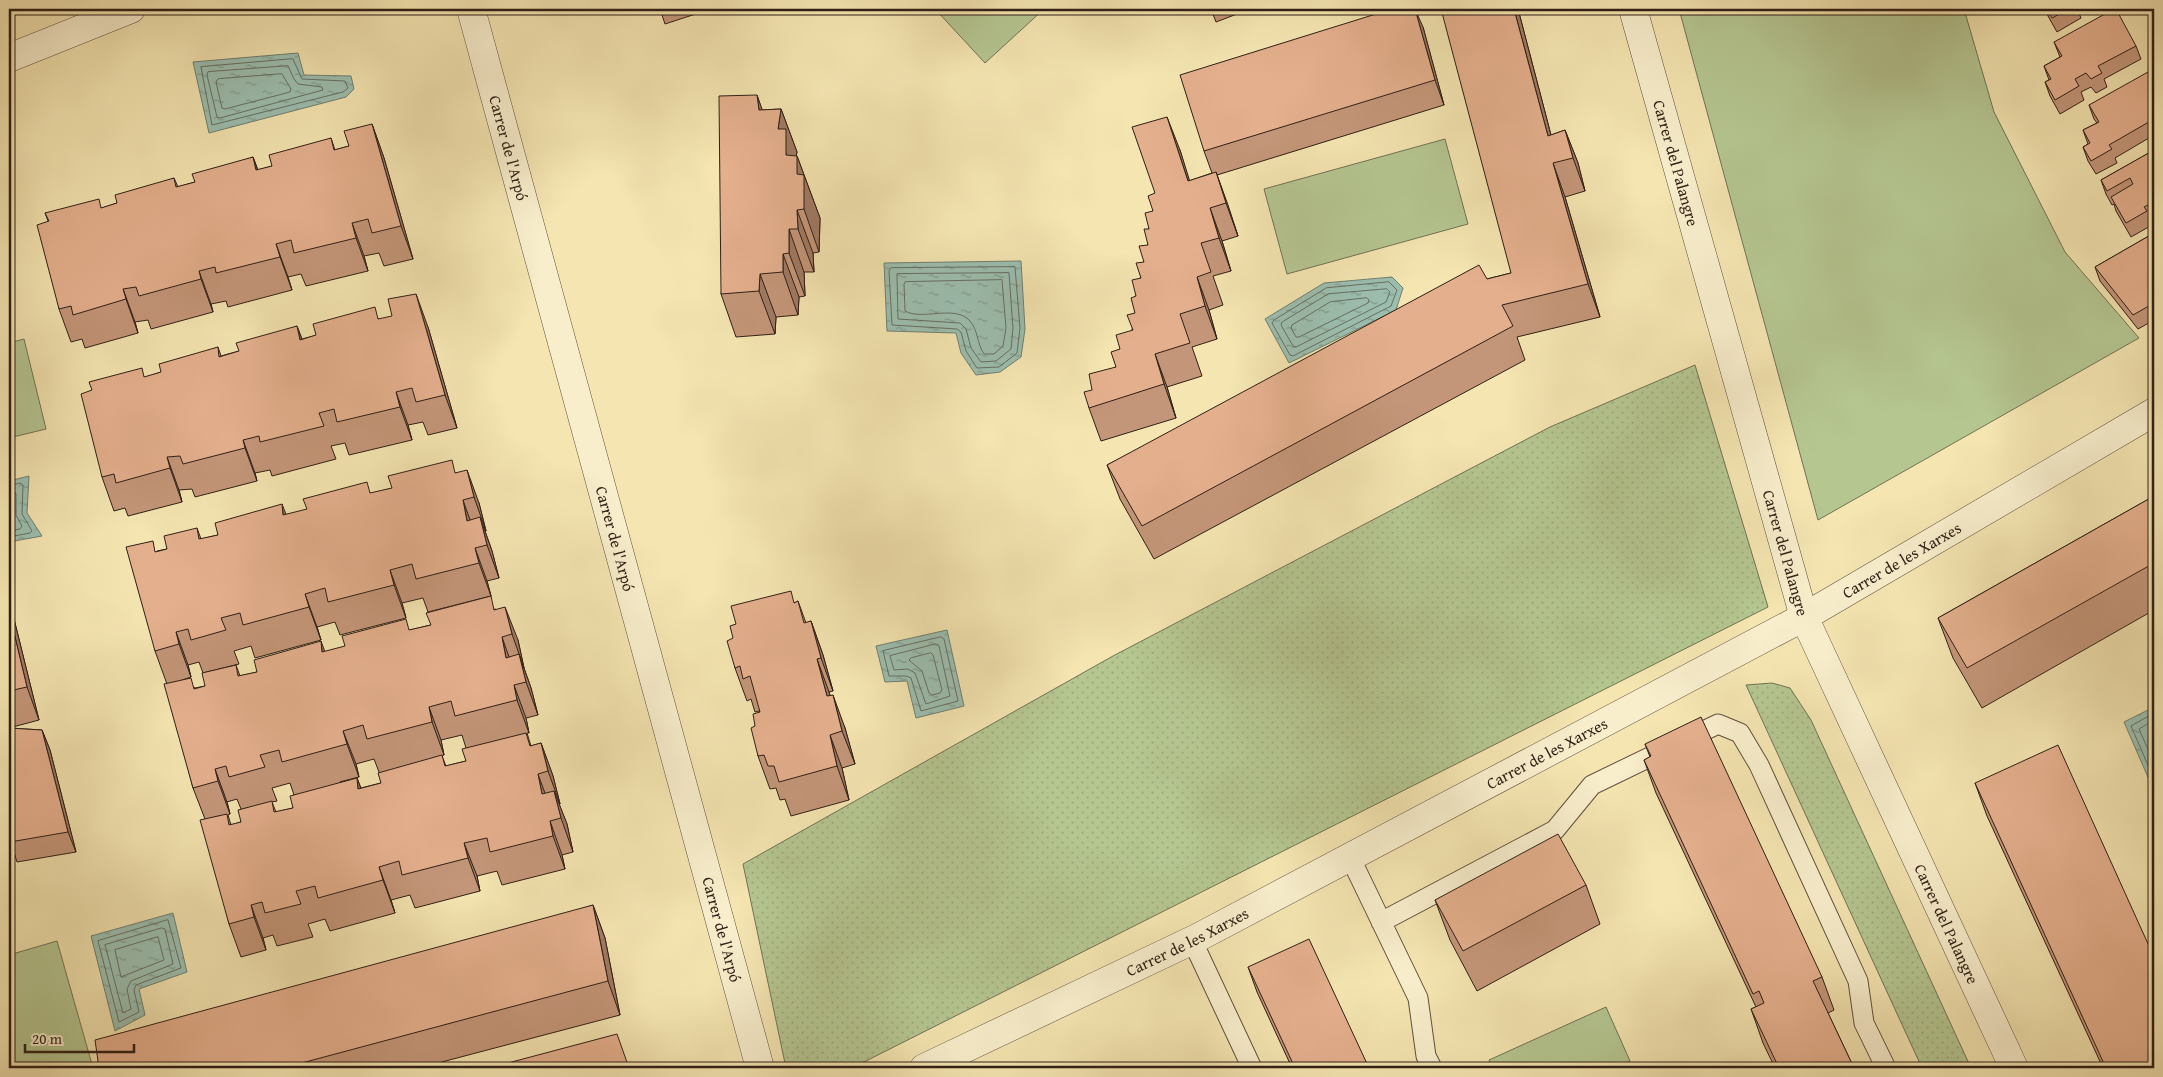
<svg xmlns="http://www.w3.org/2000/svg" width="2163" height="1077" font-family="'Gentium Book Plus',serif">
  <defs>
    <pattern id="park-dots" width="8" height="8" patternUnits="userSpaceOnUse" patternTransform="scale(1.25)"><rect width="8" height="8" fill="#b5c691"/><path d="M2 2h.1M6 6h.1" fill="none" stroke="#9caa7c" stroke-width="1.8" stroke-linecap="round"/></pattern>
    <pattern id="water-ripples" width="26" height="14" patternUnits="userSpaceOnUse" patternTransform="scale(1.25)"><rect width="26" height="14" fill="#9cbfb0"/><path d="M2 4q2-2 4 0t4 0M15 11q2-2 4 0t4 0" fill="none" stroke="#809b8e"/></pattern>
  </defs>
  <rect width="100%" height="100%" fill="#f4e5b1"/>
  <filter id="stains"><feTurbulence type="fractalNoise" baseFrequency=".004" numOctaves="4"/><feColorMatrix values="0 0 0 0 .2 0 0 0 0 .09 0 0 0 0 .02 0 0 0 .5 -.17"/></filter>
  <radialGradient id="worn" r=".72"><stop offset=".6" stop-color="#630" stop-opacity="0"/><stop offset="1" stop-color="#630" stop-opacity=".3"/></radialGradient>
  <!-- park -->
  <path fill="url(#park-dots)" stroke="#727254" d="M1695,365L1768,607L852,1068H786L743,864L1113,656L1550,427Z
    M1772,683L1790,688L1811,720L1971,1068H1922L1746,685Z"/>
  <!-- pitch -->
  <path fill="#b5c691" stroke="#727254" d="M935,9H1044L985,63Z
    M1679,9H1964L1994,112L2065,252L2139,338L1818,520Z
    M1445,139L1468,224L1287,274L1264,189Z
    M24,339L46,429L9,438V343Z
    M57,941L93,1068H12L9,1056V955Z
    M1606,1007L1630,1061L1614,1068H1492L1489,1060Z"/>
  <!-- water -->
  <path fill="url(#water-ripples)" stroke="#707f72" d="M298,53L304,75L351,76L354,89L346,97L209,133L193,62Z
    M1021,261L1025,329L1021,357L1000,372L976,375L961,353L956,333L887,331L884,263Z
    M1392,277L1403,288L1396,310L1289,363L1265,319L1324,283Z
    M29,476L27,513L42,536L9,542V481Z
    M947,630L964,706L916,718L907,681L885,682L876,646Z
    M2154,707V791L2124,722Z
    M173,913L187,972L139,989L145,1015L115,1031L91,936Z"/>
  <g fill="none" stroke-linecap="round" stroke-linejoin="round">
    <!-- shore -->
    <path stroke="#666f63" stroke-width="1" d="M293,59L302,79L345,81L348,88L343,92L212,125L201,67Z
      M288,66L294,79L298,84L322,87L323,90L220,118L217,117L207,75L208,72Z
      M282,74L291,89L290,92L225,109L222,108L216,82L218,79Z
      M1015,267L1020,328L1017,353L999,367L977,368L966,351L961,332L957,329L892,325L889,271L891,268Z
      M1009,273L1013,328L1011,349L996,361L981,362L971,348L966,329L960,323L898,319L897,274Z
      M1002,280L1006,328L1003,346L994,354H984C977,344 978,330 970,321C955,304 922,321 905,311L904,284L905,282Z
      M1389,282L1397,290L1391,306L1293,356L1290,355L1272,323L1274,320L1326,288Z
      M1387,289L1390,292L1386,302L1296,347L1293,346L1281,325L1282,322L1328,294Z
      M1367,298L1369,300L1368,303L1299,337H1296L1291,328L1292,325L1330,302Z
      M9,486L20,483L23,485L22,514L32,531L30,533L9,537
      M9,492L16,493V515L22,526L20,529L9,531
      M941,637L944,639L958,701L921,711L911,678L906,676H889L883,651Z
      M936,644L939,646L950,696L926,704L915,673L908,669L894,670L890,656Z
      M931,653L933,655L942,690L940,693L932,695L929,693L922,671L909,660L911,658Z
      M2154,713L2131,726L2154,779
      M2154,720L2139,729L2154,763
      M168,920L181,968L136,985L134,990L139,1012L119,1022L98,941Z
      M162,928L165,929L173,964L131,981L127,989L131,1009L123,1013L105,945Z
      M158,937L164,960L121,977L115,950Z"/>
    <defs>
      <path id="lane" d="M1350,857L1418,998L1426,1056L1432,1068
        M1381,922L1555,830L1592,785L1718,724L1740,733L1759,765L1858,981L1864,1023L1886,1068
        M1192,940L1252,1068"/>
      <g id="street">
        <path id="s1" d="M471,9L760,1068"/>
        <path id="s2" d="M1633,9L1804,617L2014,1068"/>
        <path d="M9,58L131,9"/>
        <path id="s3" d="M924,1068L1197,938L1804,617L2154,412"/>
      </g>
    </defs>
    <!-- lane casing -->
    <use href="#lane" stroke="#60503d" stroke-width="21"/>
    <!-- street casing -->
    <use href="#street" stroke="#60503d" stroke-width="29"/>
    <!-- lane -->
    <use href="#lane" stroke="#f8eecc" stroke-width="19"/>
    <!-- street -->
    <use href="#street" stroke="#f8eecc" stroke-width="28"/>
  </g>
  <!-- wall -->
  <path fill="#c49679" stroke="#2f1f16" fill-rule="evenodd" d="M660,9H711L665,24Z
    M1211,9H1250L1216,22Z
    M1518,9L1551,135L1565,130L1578,163L1585,191L1565,197L1600,317L1517,337L1525,360L1154,559L1120,499L1107,465L1487,279L1511,273Z
    M2046,9H2087L2079,13L2081,18L2057,32L2048,16Z
    M2088,9H2101L2092,14Z
    M1423,27L1444,105L1217,175L1238,236L1222,241L1231,271L1213,276L1223,305L1209,310L1217,339L1192,347L1202,376L1167,387L1176,418L1101,441L1089,408L1092,390L1116,367L1120,349L1132,330L1135,313L1136,296L1148,245L1149,229L1153,211L1155,193L1180,150L1189,181L1212,173L1204,151Z
    M2054,42L2136,46L2141,59L2104,79L2107,87L2096,93L2091,87L2081,92L2084,100L2060,114L2050,96L2045,82L2049,80L2044,66L2060,57Z
    M2154,83V135L2115,158L2117,163L2096,174L2088,161L2083,147L2088,144L2083,130L2097,123L2094,119L2089,105Z
    M757,95L762,110L781,109L797,152L796,156H797L820,218L819,252L813,253L814,272H804L805,296L799,297L798,315L776,317L775,334L736,337L721,294Z
    M372,124L384,158L413,259L384,266L379,253L364,256L368,271L306,286L301,274L288,277L292,290L228,307L226,301L211,304L213,312L151,329L148,320L135,322L138,333L85,348L82,339L71,342L59,309L48,221L45,213L102,208L117,203L174,178L178,187L195,182L253,157L258,170L272,166L331,138L335,150L349,146Z
    M2154,150V218L2150,220L2152,225L2131,237L2116,211L2114,204L2112,205L2106,194L2101,180Z
    M2154,233V320L2138,329L2100,281L2095,267Z
    M379,319L428,327L457,428L428,435L423,422L408,425L412,440L349,455L345,443L331,446L336,459L272,476L270,470L255,473L257,481L195,497L192,489L179,490L182,502L128,516L125,508L114,511L102,477L146,377L161,372L218,347L221,356L239,351L297,326L302,339Z
    M457,473L479,503L486,531H485L492,551L499,578L487,581L491,596L428,612L423,598L402,603L406,618L340,635L335,622L317,627L321,640L255,658L251,646L234,651L239,664L203,673L199,662L188,665L191,677L182,680L195,688L205,686L236,665L240,676L257,672L325,652L410,630L496,609L518,640L524,668L531,688L538,715L526,718L529,733H527L531,746L541,743L553,776L560,804H559L567,824L573,852L562,855L565,869L502,885L497,871L477,876L480,891L415,908L410,895L391,900L395,913L330,931L325,919L308,924L313,937L277,946L273,935L263,938L266,950L241,957L229,924L205,819L193,788L167,684L155,651L157,551L167,549L197,528L201,539L218,535L286,515L372,493ZM462,735L466,748V761L446,766L442,756L444,755L441,740ZM374,759L379,772L381,783L361,788L357,778L340,782L359,777L356,764ZM290,783L294,795L293,808L276,812L272,802L277,801L272,788ZM237,799L241,809V822L231,825L228,815L230,814L227,802Z
    M2154,496V610L1982,708L1953,658L1938,618Z
    M9,600L11,607L39,720L9,728L42,730L50,750L76,852L17,862L9,836Z
    M798,601L806,623L811,621L823,655L833,691L829,692L830,695L845,728L855,764L842,768L849,800L791,816L785,799L780,800L776,788L770,789L758,756L755,726L760,712L759,711L755,712L751,699L747,701L735,668L733,638Z
    M1645,744L1822,977L1834,1010L1828,1013L1854,1068H1775L1763,1043L1751,1009L1756,1007L1656,793L1644,760L1650,757Z
    M1975,783L2154,1068H2103L1987,816Z
    M1586,885L1600,924L1477,991L1450,940L1435,900Z
    M593,905L605,938L620,1015L419,1068H99Z
    M1248,967L1369,1068H1292L1257,992Z"/>
  <!-- shaded-wall -->
  <path fill="#a07a63" stroke="#2f1f16" d="M1415,9L1423,27L1444,105L1435,80Z
    M1514,9H1518L1558,162L1548,136Z
    M757,95L772,138L759,110Z
    M781,109L797,152L796,156H797L820,218L819,252L804,209L778,129Z
    M1167,117L1180,150L1200,214L1188,181Z
    M372,124L384,158L413,259L401,226Z
    M1565,130L1578,163L1585,191L1573,158Z
    M253,157L265,190L256,170Z
    M1553,163L1565,197L1600,317L1588,284Z
    M1216,172L1228,205L1238,236L1226,203Z
    M1210,208L1222,241L1231,271L1219,238Z
    M797,210L813,253L814,272L798,229Z
    M352,223L364,256L368,271L356,238Z
    M789,229L804,272L805,296L789,253Z
    M276,244L288,277L292,290L280,257Z
    M783,254L799,297L798,315L783,272Z
    M199,271L211,304L213,312L201,279Z
    M760,274L776,317L775,334L759,291Z
    M1197,277L1209,310L1217,339L1205,306Z
    M123,289L135,322L138,333L126,299Z
    M416,294L428,327L457,428L445,395Z
    M297,326L309,359L300,340Z
    M1155,354L1167,387L1176,418L1164,384Z
    M396,392L408,425L412,440L400,407Z
    M243,440L255,473L257,481L245,448Z
    M167,457L179,490L182,502L170,468Z
    M467,470L479,503L486,531L474,497Z
    M463,500L475,534L467,521Z
    M282,504L295,537L283,515Z
    M480,517L492,551L499,578L487,545Z
    M475,548L487,581L491,596L479,563Z
    M390,570L402,603L406,618L394,585Z
    M305,594L317,627L321,640L309,607Z
    M9,600L11,607L39,720L27,687L9,612Z
    M505,607L518,640L524,668L512,634Z
    M811,621L823,655L833,691L821,658Z
    M176,632L188,665L191,677L179,644Z
    M502,637L514,671L506,658Z
    M321,641L333,674L322,652Z
    M519,654L531,688L538,715L526,682Z
    M817,659L829,692L839,729L827,696Z
    M514,685L526,718L529,733L517,700Z
    M833,695L845,728L855,764L842,731Z
    M429,707L441,740L444,755L432,722Z
    M42,730L50,750L76,852L68,832Z
    M343,731L356,764L359,777L347,744Z
    M830,735L842,768L849,800L837,766Z
    M541,743L553,776L560,804L548,771Z
    M215,769L227,802L230,814L218,781Z
    M538,774L550,807L542,794Z
    M357,778L369,811L358,789Z
    M554,791L567,824L573,852L561,818Z
    M550,821L562,855L565,869L553,836Z
    M464,843L477,876L480,891L468,858Z
    M379,867L391,900L395,913L383,880Z
    M251,905L263,938L266,950L254,917Z
    M593,905L605,938L620,1015L608,981Z"/>
  <!-- building -->
  <path fill="#e4af8d" stroke="#2f1f16" d="M1392,9H1415L1435,80L1204,151L1180,75Z
    M1441,9H1514L1548,136L1565,130L1573,158L1553,163L1588,284L1502,305L1513,326L1142,526L1107,465L1479,265L1487,279L1511,273Z
    M2047,9H2069L2052,18Z
    M2114,9H2116L2136,46L2098,66L2102,73L2091,79L2086,73L2075,79L2079,86L2055,100L2045,82L2051,79L2044,66L2062,56L2054,42Z
    M2148,72L2154,83V119L2109,145L2112,149L2091,161L2083,147L2090,143L2083,130L2099,122L2089,105Z
    M757,95L759,110L781,109L778,129H786V155L797,156V174L804,175V209L797,210L798,229H789V253L783,254V272L760,274L759,291L721,294L719,96Z
    M1167,117L1188,181L1216,172L1226,203L1210,208L1219,238L1201,243L1211,272L1197,277L1205,306L1180,314L1190,343L1155,354L1164,384L1089,408L1084,392L1092,390L1089,374L1116,367L1111,352L1120,349L1116,335L1133,330L1127,315L1135,313L1131,298L1136,296L1132,280L1141,278L1136,263L1144,262L1139,246L1148,245L1144,229H1149L1145,213L1153,211L1148,196L1155,193L1132,127Z
    M372,124L401,226L372,233L368,219L352,223L356,238L294,253L291,240L276,244L280,257L216,273L215,267L199,271L201,279L139,296L136,287L123,289L126,299L73,315L71,306L59,309L37,225L49,221L45,213L99,199L101,208L117,203L115,195L174,178L176,187L195,182L192,174L253,157L256,170L272,166L269,155L331,138L334,150L349,146L344,131Z
    M2154,150V202L2144,207L2147,211L2126,223L2111,197L2133,184L2130,178L2107,191L2101,180Z
    M2154,233V303L2133,315L2095,267Z
    M416,294L445,395L416,402L412,388L396,392L400,407L337,422L334,409L319,413L324,426L260,442L259,436L243,440L245,448L183,464L180,456L167,457L170,468L116,483L114,474L102,477L81,394L92,390L89,382L142,368L144,377L161,372L159,364L218,347L219,357L239,351L236,343L297,326L300,340L316,335L313,324L375,307L378,319L392,316L388,299Z
    M452,460L455,473L467,470L474,497L463,500L467,521L480,517L487,545L475,548L479,563L416,579L412,564L390,570L394,585L328,602L325,588L305,594L309,607L243,625L240,613L221,618L226,630L191,640L188,629L176,632L179,644L155,651L126,547L153,541L155,552L167,549L164,536L197,528L199,539L218,535L215,523L282,504L283,515L307,509L303,499L367,482L370,493L392,488L388,476Z
    M2154,496V563L1967,668L1938,618Z
    M791,591L794,603L798,601L804,623L811,621L821,658L817,659L827,696L833,695L842,731L830,735L837,766L779,782L774,766H768L764,755L758,756L751,728L755,726L753,714L760,712L750,676L743,679L740,666L735,668L727,641L733,638L730,626L736,624L731,606Z
    M491,596L494,610L505,607L512,634L502,637L506,658L519,654L526,682L514,685L517,700L455,716L451,701L429,707L432,722L367,739L363,725L343,731L347,744L282,762L279,750L260,755L265,767L229,777L226,766L215,769L218,781L193,788L164,684L191,678L194,689L205,686L202,673L236,665L238,676L257,672L254,660L321,641L322,652L345,646L342,636L406,619L409,630L431,625L426,613Z
    M9,612L27,687L9,691Z
    M1701,717L1822,977L1813,981L1854,1068H1779L1751,1009L1764,1003L1759,991L1753,994L1644,760L1651,756L1645,744Z
    M9,728L42,730L68,832L10,842L9,836Z
    M526,733L530,746L541,743L548,771L538,774L542,794L554,791L561,818L550,821L553,836L490,852L487,838L464,843L468,858L402,875L399,861L379,867L383,880L318,898L315,886L296,891L301,904L265,913L262,902L251,905L254,917L229,924L200,820L227,814L229,825L241,822L238,810L272,801L274,812L293,808L290,796L357,778L358,789L381,783L378,773L442,755L445,766L466,761L462,749Z
    M2058,745L2154,957V1068H2106L1975,783Z
    M1558,834L1586,885L1463,951L1435,900Z
    M593,905L608,981L283,1068H99L95,1040Z
    M1309,939L1369,1068H1295L1248,967Z
    M617,1034L629,1068H489Z"/>
  <g text-anchor="middle" stroke-width="5" stroke-linejoin="round" paint-order="stroke">
    <!-- street labels -->
    <g font-size="16" fill="#2f1f16" stroke="#f8eecc">
      <text dy="6" stroke="none"><textPath href="#s1" startOffset="144">Carrer de l'Arpó</textPath></text>
      <text dy="6" stroke="none"><textPath href="#s2" startOffset="160">Carrer del Palangre</textPath></text>
      <text dy="6" stroke="none"><textPath href="#s1" startOffset="549">Carrer de l'Arpó</textPath></text>
      <text dy="6" stroke="none"><textPath href="#s2" startOffset="565">Carrer del Palangre</textPath></text>
      <text dy="6" stroke="none"><textPath href="#s3" startOffset="1102">Carrer de les Xarxes</textPath></text>
      <text dy="6" stroke="none"><textPath href="#s3" startOffset="698">Carrer de les Xarxes</textPath></text>
      <text dy="6" stroke="none"><textPath href="#s2" startOffset="970">Carrer del Palangre</textPath></text>
      <text dy="6" stroke="none"><textPath href="#s1" startOffset="954">Carrer de l'Arpó</textPath></text>
      <text dy="6" stroke="none"><textPath href="#s3" startOffset="292">Carrer de les Xarxes</textPath></text>
    </g>
  </g>
  <!-- margin -->
  <rect width="2163" height="1077" fill="none" stroke="#f4e5b1" stroke-width="30"/>
  <rect x="10" y="10" width="2143" height="1057" fill="none" stroke="#2f1f16" stroke-width="2.5"/>
  <rect x="15" y="15" width="2133" height="1047" fill="none" stroke="#2f1f16"/>
  <!-- scale -->
  <path d="M25 1044v8h109v-8" fill="none" stroke="#2f1f16" stroke-width="2.5"/>
  <text x="32" y="1044" font-size="15" fill="#2f1f16" stroke="#f8eecc" stroke-width="4" paint-order="stroke">20 m</text>
  <rect width="100%" height="100%" filter="url(#stains)"/>
  <rect width="100%" height="100%" fill="url(#worn)"/>
</svg>
